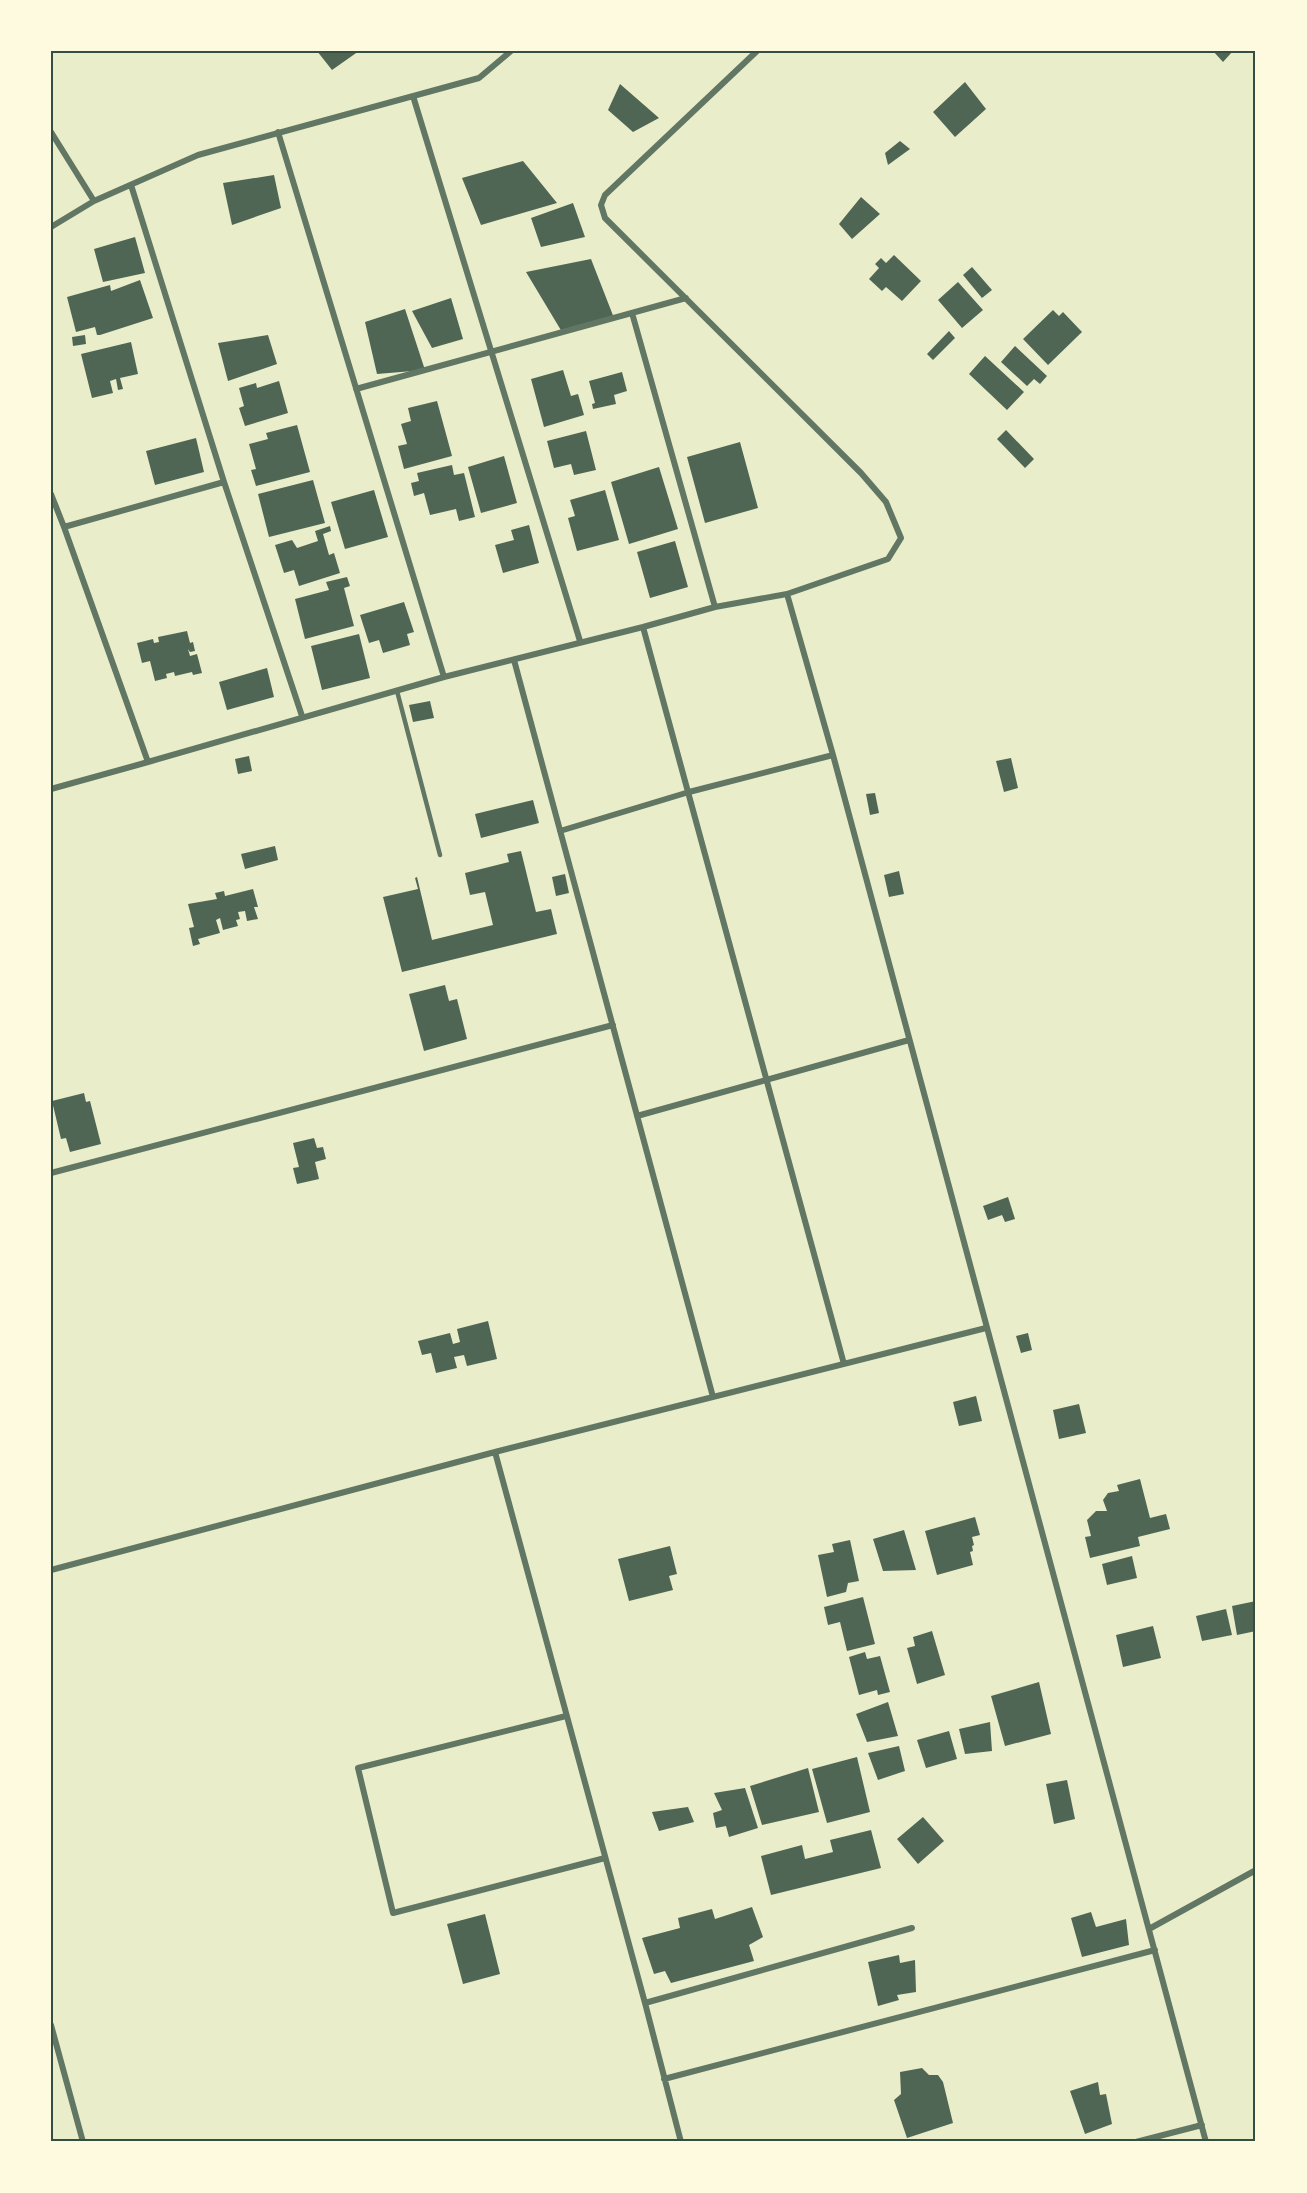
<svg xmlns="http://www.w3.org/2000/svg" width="1307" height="2193" font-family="'Space Grotesk',sans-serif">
  <rect width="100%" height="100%" fill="#e9edc9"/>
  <!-- building -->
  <path fill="#4f6655" d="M317,51H359L332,70Z
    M1213,51H1233L1223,62Z
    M965,82L986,109L955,137L933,112Z
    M620,84L659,118L633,132L608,110Z
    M900,141L910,149L888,165L885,153Z
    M523,161L557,203L481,225L462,178Z
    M274,175L281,208L232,225L223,183Z
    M861,197L880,214L852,239L839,224Z
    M573,203L585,237L541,247L531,218Z
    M135,237L145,273L103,282L94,249Z
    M894,255L921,281L902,301L886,287L882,291L869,279L879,268L875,264L881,258L886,263Z
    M591,259L614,318L562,332L526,272Z
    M972,267L992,290L982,298L963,275Z
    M140,280L153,318L100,335H97L95,327L76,332L67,297L110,285L111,291Z
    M958,282L983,310L962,328L938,300Z
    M451,298L463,339L432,348L412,311Z
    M405,309L425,370L377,374L365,322Z
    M1053,310L1059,316L1063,312L1082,332L1048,365L1023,339Z
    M949,331L955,338L933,360L927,354Z
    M85,335L86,344L73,346L72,337Z
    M268,335L277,364L228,381L218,343Z
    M131,342L138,374L120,378L123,389L118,390L116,379L110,381L113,393L92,398L81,354Z
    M1015,346L1047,376L1040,384L1034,379L1027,386L1001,362Z
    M985,356L1024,392L1007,410L969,374Z
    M563,370L571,396L578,394L584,415L544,427L531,379Z
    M622,372L627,391L614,395L616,404L593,409L592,404L595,403L589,381Z
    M279,381L288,413L245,426L239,408L244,406L239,388L256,383L257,388Z
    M437,401L452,456L404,469L398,446L407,444L401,424L411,421L408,408Z
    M297,425L310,472L256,486L251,470L256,469L249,444L268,439L266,433Z
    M1006,430L1034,459L1025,468L997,439Z
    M586,431L596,470L574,475L571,464L554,468L547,441Z
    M196,438L204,472L155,485L146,451Z
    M740,442L758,508L705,523L687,457Z
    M504,456L517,503L481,513L468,467Z
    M452,465L454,475L464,473L475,517L459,521L456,509L430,515L424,493L414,496L411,483L419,481L417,473Z
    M659,467L678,529L629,544L611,482Z
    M313,480L325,523L269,537L258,494Z
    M374,490L388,537L345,549L331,502Z
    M605,490L619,540L577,551L568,518L575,516L570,500Z
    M529,525L539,563L503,573L495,545L514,540L511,530Z
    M330,526L331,531L323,534L329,555L334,553L340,573L299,586L294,570L284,573L275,545L292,540L297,548L318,541L315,531Z
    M675,541L688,587L650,598L637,552Z
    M347,577L350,586L344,588L354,626L305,639L295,599L329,590L326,582Z
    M404,602L414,632L407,634L410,645L383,653L379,640L369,643L360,615Z
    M187,631L190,643L193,642L195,651L190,652L188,649L190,656L197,654L202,673L193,675L192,672L175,676L174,672L166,674L167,678L155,681L150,661L142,663L137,643L153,639L154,643L159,642L158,637Z
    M359,634L370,678L322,690L311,646Z
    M267,668L274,697L227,710L219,682Z
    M430,701L434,718L413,722L409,705Z
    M249,756L252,771L238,774L235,759Z
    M1011,758L1018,788L1004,792L996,761Z
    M875,793L879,813L870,815L866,794Z
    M533,800L539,823L481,838L475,814Z
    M275,846L278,860L245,869L241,854Z
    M521,851L536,912L551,909L557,934L402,972L383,897L418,889L415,878L417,877L432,940L493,925L485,892L470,895L465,873L509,862L507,854Z
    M899,871L904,894L889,897L884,875Z
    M565,874L569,893L556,896L552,877Z
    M253,889L258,907H254L258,919L247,921L245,911L238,912L240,919L236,920L238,926L223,930L220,918L216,920L220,933L198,939L200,944L193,946L189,928L194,927L188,904L217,899L215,893L224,891L225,896Z
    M445,985L449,1001L457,999L467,1039L424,1051L409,994Z
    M84,1093L86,1102L90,1101L101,1144L70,1152L66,1138L61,1139L52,1101Z
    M314,1138L317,1148L323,1147L326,1159L315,1162L319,1179L297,1184L293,1168L299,1167L293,1143Z
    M1008,1197L1015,1219L1005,1222L1002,1215L988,1220L983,1206Z
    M488,1321L497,1359L467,1366L464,1355L454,1357L457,1368L436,1373L431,1353L422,1355L418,1341L450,1333L453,1344L460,1342L457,1329Z
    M1028,1333L1032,1350L1021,1353L1016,1336Z
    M976,1396L982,1421L959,1426L953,1402Z
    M1079,1404L1086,1433L1059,1439L1053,1410Z
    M1140,1479L1150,1518L1166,1514L1170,1529L1138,1537L1140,1546L1090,1558L1085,1537L1091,1536L1087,1520L1096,1511H1107L1103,1500L1108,1493L1119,1491L1117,1485Z
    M975,1517L980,1535L972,1537L974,1545L972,1546L973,1551L970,1552L973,1565L937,1575L925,1531Z
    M904,1530L916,1570L883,1571L873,1539Z
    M850,1540L859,1581L848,1583L846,1592L827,1597L818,1555L834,1552L832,1544Z
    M670,1546L677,1574L669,1576L673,1590L629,1601L618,1559Z
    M1132,1556L1137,1578L1107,1585L1102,1564Z
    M863,1597L875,1644L847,1651L840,1622L828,1625L824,1607Z
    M1256,1601V1631L1237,1635L1232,1606Z
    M1226,1609L1232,1635L1202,1641L1196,1616Z
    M1153,1626L1161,1658L1123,1667L1116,1635Z
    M932,1631L945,1675L917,1684L907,1648L915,1646L913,1637Z
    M865,1652L867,1659L880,1656L890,1692L878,1695L877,1690L859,1695L849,1657Z
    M1039,1682L1051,1734L1005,1746L991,1696Z
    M888,1702L898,1736L867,1742L856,1714Z
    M990,1722L992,1751L965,1754L959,1729Z
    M949,1731L957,1759L926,1768L917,1740Z
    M899,1746L905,1771L878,1780L868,1753Z
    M857,1757L870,1812L827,1823L812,1769Z
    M808,1768L819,1812L762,1825L750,1786Z
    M1067,1780L1075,1819L1054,1824L1046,1784Z
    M745,1788L758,1828L729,1837L726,1826L716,1828L713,1813L722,1810L714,1793Z
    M688,1807L694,1822L659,1831L652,1812Z
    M923,1817L944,1841L918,1864L897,1839Z
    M871,1830L881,1868L771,1895L761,1856L802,1845L805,1859L833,1852L830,1840Z
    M752,1907L763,1937L749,1945L754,1961L671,1983L665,1971L654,1974L642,1938L680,1928L678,1918L712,1909L715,1919Z
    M1091,1912L1096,1927L1126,1919L1129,1945L1082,1957L1071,1918Z
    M485,1914L500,1974L463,1984L447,1924Z
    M899,1955L900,1963L915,1960L916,1992L897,1995L899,2000L878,2006L868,1962Z
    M922,2068L929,2075H938L943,2082L953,2123L907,2138L894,2100L901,2094L900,2072Z
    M1098,2082L1100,2095L1106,2094L1112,2124L1085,2134L1070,2091Z"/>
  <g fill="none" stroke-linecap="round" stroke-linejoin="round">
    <!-- service -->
    <path stroke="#617663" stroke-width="4.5" d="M397,691L440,855"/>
    <!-- minor -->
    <path stroke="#617663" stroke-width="6" d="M413,96L580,641
      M51,132L94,201
      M278,132L444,677
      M131,185L224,482
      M51,227L94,201L198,155L479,78L511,51
      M632,313L715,607
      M356,389L686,298
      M51,494L64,527
      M787,594L833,755L1206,2142
      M643,627L844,1364
      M514,660L713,1397
      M148,762L444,677L643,627L715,607L787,594L888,559L901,538L886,502L861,473L605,218L601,205L605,195L757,51
      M51,789L148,762L64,527L224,482L302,716
      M560,831L689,792L833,755
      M637,1116L909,1040
      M51,1173L613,1025
      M495,1452L645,2003L681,2142
      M51,1570L495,1452L986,1328
      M566,1716L358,1768L393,1913L605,1858
      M1149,1929L1256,1870
      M645,2003L912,1928
      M51,2025L83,2142
      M664,2079L1155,1950
      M1136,2142L1202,2125"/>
  </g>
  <!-- border -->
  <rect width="1307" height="2193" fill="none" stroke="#fefae0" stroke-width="105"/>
  <rect x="52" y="52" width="1202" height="2088" fill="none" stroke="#344e41" stroke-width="2"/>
</svg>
